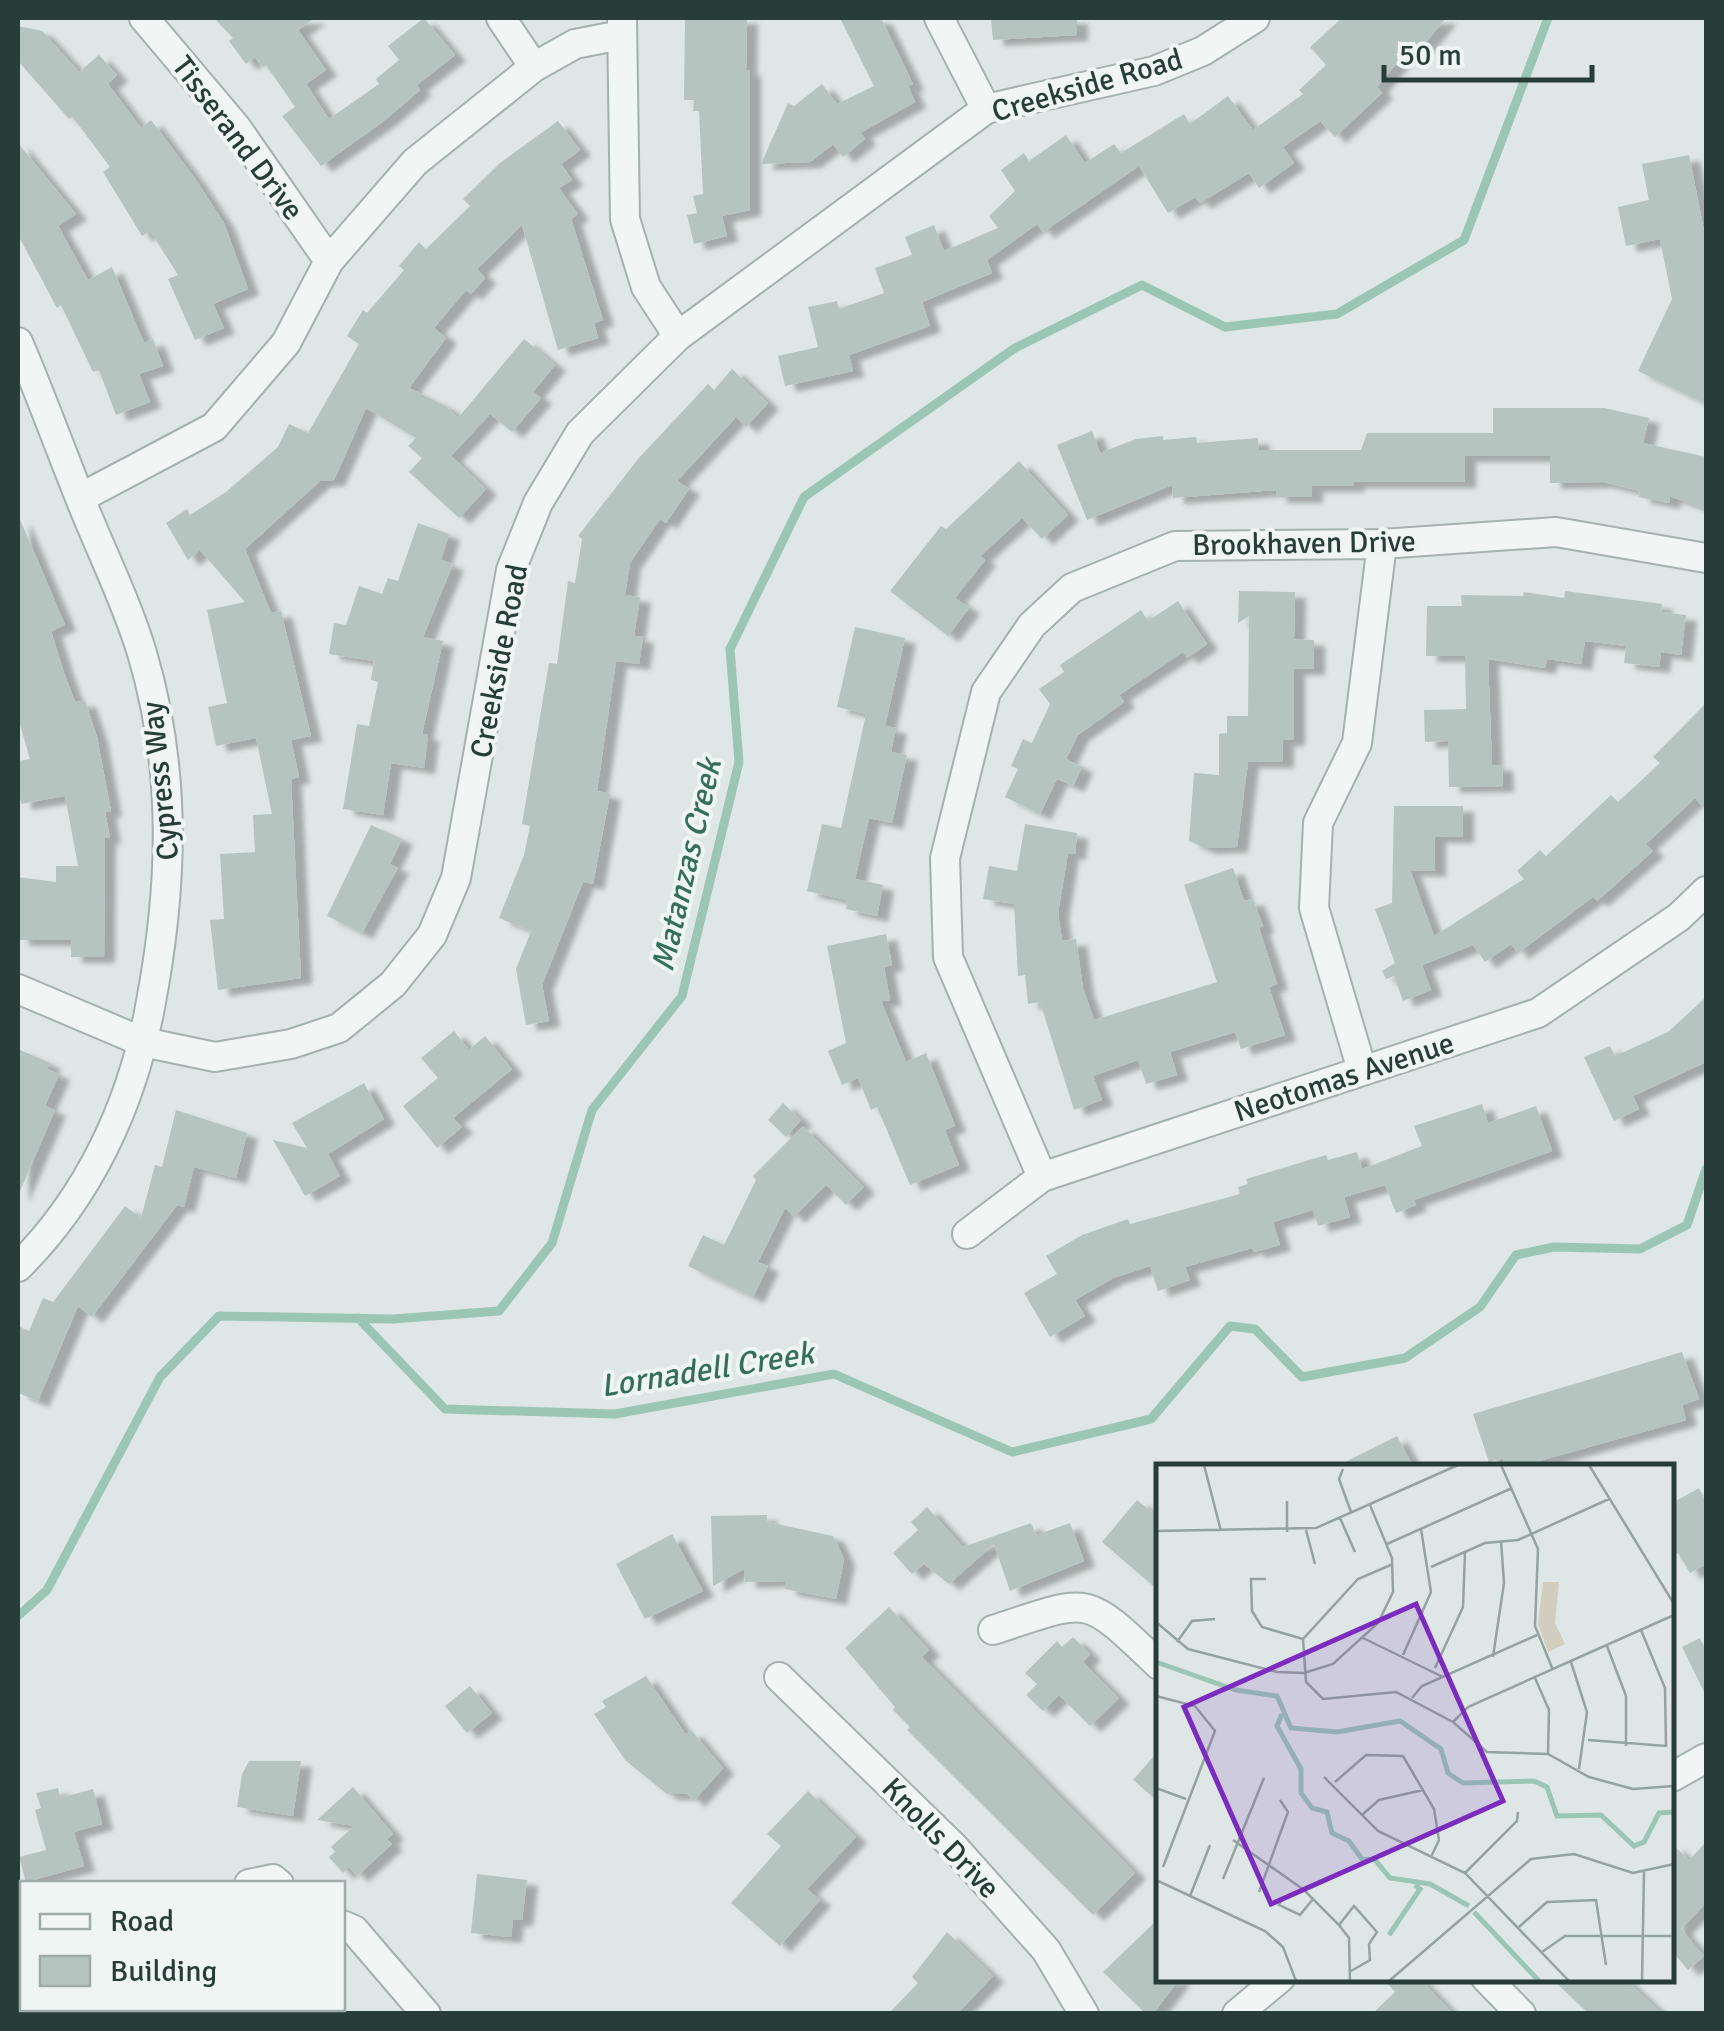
<svg xmlns="http://www.w3.org/2000/svg" width="1724" height="2031" font-family="Signika,sans-serif">
  <defs>
    <filter id="shadow"><feDropShadow dx="11" dy="6" stdDeviation="2.5" flood-color="#0004"/></filter>
  </defs>
  <rect width="100%" height="100%" fill="#dee7e5"/>
  <g fill="none" stroke-linecap="round" stroke-linejoin="round">
    <!-- stream -->
    <path stroke="#9bc6b5" stroke-width="9" d="M358,1318L445,1409L615,1414L834,1374L1012,1452L1151,1419L1230,1326L1255,1329L1302,1377L1405,1358L1480,1307L1516,1255L1554,1247L1640,1249L1687,1225L1706,1169
      M18,1616L47,1590L160,1377L219,1316L393,1319L499,1311L552,1243L592,1110L682,996L739,762L730,649L804,497L1015,348L1142,285L1225,327L1337,314L1464,240L1548,18"/>
  </g>
  <!-- building -->
  <path fill="#b6c4c0" filter="url(#shadow)" d="M214,18H315L298,30L326,70L306,84L329,119L379,84L376,79L399,60L388,46L424,18L455,55L417,85L420,90L385,120L321,166L282,116L295,107L266,65L262,67L255,57L246,64L229,41L233,38Z
    M685,18H747L746,70H750V210L722,216L727,236L694,244L687,215L697,213L693,196L703,194L699,111H693L694,100H684Z
    M840,18H881L913,84L908,86L915,102L860,133L865,139L843,157L833,144L810,162L761,164L788,103L794,106L822,84L837,104L874,86Z
    M991,18H1077V35L993,40Z
    M1342,18H1446L1422,47L1415,41L1377,87L1382,93L1335,137L1320,121L1283,147L1294,163L1259,188L1249,173L1200,203L1195,197L1168,213L1139,166L1043,232L1037,224L987,260L992,273L922,302L930,326L849,355L853,371L785,386L778,356L818,347L808,307L837,301L839,309L884,293L875,268L912,255L905,237L934,225L944,251L998,228L989,216L1015,191L1001,170L1024,153L1029,161L1066,135L1085,163L1114,144L1121,153L1184,114L1190,124L1228,96L1253,130L1303,94L1299,90L1326,65L1310,47Z
    M18,26L42,31L79,72L99,55L117,75L108,84L141,128L151,120L196,180L224,223L248,289L213,304L224,328L195,340L168,279L178,275L150,231L142,236L103,172L110,167L72,116L69,119L18,61Z
    M558,121L580,150L561,164L572,180L559,188L578,214L571,219L603,320L594,323L598,338L558,350L522,225L477,269L485,278L471,294L466,290L434,328L446,338L409,388L446,406L458,418L524,339L555,365L533,392L541,398L512,432L490,414L451,456L486,489L459,518L409,472L422,458L408,446L416,438L366,408L334,480L320,481L245,549L271,613L281,611L311,736L291,740L299,777L291,779L301,978L218,990L210,920L224,919L220,854L255,852L253,815L272,814L256,738L216,746L208,707L227,703L207,610L245,602L200,550L188,560L166,523L187,509L190,515L226,492L278,447L289,424L308,433L359,344L347,336L363,310L367,313L404,270L399,266L419,242L426,249L470,206L463,199L500,163Z
    M18,143L76,214L58,226L88,280L112,267L144,343L153,339L163,366L139,374L150,402L116,415L99,370L93,372L61,305L57,308L18,235Z
    M1689,155L1706,241V404L1638,371L1672,299L1660,239L1626,246L1618,207L1649,200L1642,164Z
    M732,369L768,403L746,427L736,417L677,481L689,489L666,523L660,519L630,563L625,595L640,597L634,636L643,637L639,664L616,661L597,791L610,794L593,884L583,882L542,985L549,1021L526,1025L516,969L531,931L499,918L524,855L530,826L522,824L549,663L557,664L568,581L575,583L582,539L578,536L638,459L708,384L714,390Z
    M1493,408H1604L1649,418L1643,443L1706,457V509L1670,496L1669,503L1639,497L1640,491L1603,482L1550,483V456H1465V482H1353L1354,486H1312V497H1276V490L1173,498L1172,485L1087,520L1057,445L1092,431L1100,453L1136,439L1163,436V440L1196,437L1197,443L1258,438L1259,450H1361L1367,433H1493Z
    M1019,461L1068,515L1042,539L1022,518L980,556L985,560L955,598L969,608L948,636L890,591L941,526L946,529Z
    M19,517L65,625L51,631L64,673L75,702L85,701L97,737L111,811L105,812L110,838H105L104,957H71V940H18V877L56,882V866H78L65,796L21,804L18,787V761L30,759L18,718Z
    M418,523L449,534L441,560L453,564L423,637L443,641L422,734L428,735L424,768L391,763L383,815L343,809L357,724L369,726L378,682L371,680L374,661L329,654L334,623L346,625L359,586L382,594L388,578L398,581Z
    M1239,591L1295,592L1294,639L1314,640V669H1294V740H1283V762H1248L1237,847L1205,848L1189,841L1194,773L1219,775V734L1227,733V716H1248L1249,616L1238,623Z
    M1565,591L1662,604L1661,612L1686,615L1681,655L1661,652L1659,667L1624,663L1626,646L1585,641L1581,664L1547,659L1545,668L1488,659L1492,765H1502L1503,786L1449,787L1448,741L1425,742L1424,710L1466,709L1465,656H1426L1427,606H1462L1461,595L1523,596L1524,592L1564,598Z
    M1178,601L1207,644L1187,658L1183,652L1119,695L1124,702L1078,735L1066,759L1082,767L1073,786L1057,779L1040,814L1005,797L1018,769L1011,766L1023,739L1032,743L1050,704L1039,689L1064,672L1060,665L1141,610L1148,621Z
    M855,627L905,638L885,726L896,728L891,752L907,755L892,823L869,818L855,879L883,885L877,916L846,909L847,900L807,891L822,824L841,828L866,714L837,707Z
    M1706,703V810L1695,798L1646,844L1653,851L1597,901L1593,897L1518,953L1511,944L1485,962L1473,945L1422,965L1431,990L1403,1001L1394,976L1386,979L1382,971L1395,963L1375,909L1392,903L1394,806H1463V837H1435V871L1410,870L1434,936L1524,879L1517,871L1540,850L1546,856L1611,795L1618,802L1660,763L1653,757Z
    M1025,824L1077,833L1075,854L1068,853L1058,913L1062,941L1076,939L1083,988L1094,1020L1217,982L1184,885L1233,868L1244,901L1253,899L1263,926L1259,928L1277,984L1269,987L1285,1035L1241,1049L1235,1032L1170,1052L1177,1075L1146,1084L1138,1060L1093,1076L1102,1100L1074,1110L1040,1002L1028,1004L1025,975L1018,976L1014,904L983,899L989,866L1017,871Z
    M371,825L402,839L390,864L398,868L362,933L327,916Z
    M886,934L892,965L884,967L890,1000L881,1001L906,1062L926,1053L955,1126L945,1130L959,1165L910,1185L877,1107L871,1110L858,1078L842,1085L828,1051L846,1043L827,946Z
    M1706,997V1062L1633,1096L1639,1109L1614,1121L1584,1057L1610,1046L1615,1056L1668,1032Z
    M454,1031L469,1050L485,1036L512,1069L453,1118L462,1127L437,1148L403,1106L438,1078L421,1058Z
    M18,1049L50,1063L47,1069L59,1074L45,1106L55,1110L18,1196Z
    M364,1083L384,1119L328,1154L340,1176L305,1196L273,1140L307,1148L292,1123Z
    M783,1103L801,1120L786,1137L768,1120Z
    M1482,1104L1488,1123L1536,1106L1552,1151L1414,1200L1416,1205L1396,1213L1385,1185L1344,1197L1350,1217L1318,1226L1313,1210L1273,1222L1280,1245L1254,1252L1252,1248L1185,1267L1190,1280L1158,1291L1150,1266L1113,1278L1075,1300L1085,1316L1050,1337L1024,1293L1057,1274L1046,1256L1082,1235L1128,1219L1130,1224L1240,1194L1238,1187L1248,1184L1246,1179L1326,1155L1328,1160L1357,1152L1362,1169L1422,1146L1414,1126Z
    M176,1110L247,1133L236,1178L194,1167L184,1207L177,1205L92,1317L78,1306L38,1401L18,1393V1326L29,1331L43,1298L53,1302L125,1206L141,1218L155,1165L162,1167Z
    M803,1126L864,1187L846,1205L826,1185L794,1217L785,1208L758,1262L768,1266L753,1297L688,1266L703,1235L724,1245L756,1180L753,1176Z
    M1682,1352L1699,1399L1682,1405L1686,1420L1521,1466H1505L1503,1458L1489,1462L1473,1414Z
    M1397,1436L1413,1466H1337Z
    M1699,1488L1706,1502V1564L1690,1573L1678,1553L1672,1556V1503Z
    M1137,1500L1159,1518V1591L1102,1542Z
    M927,1507L963,1547L1031,1523L1036,1535L1070,1523L1084,1561L1010,1591L994,1544L949,1584L924,1564L912,1574L893,1553L918,1530L911,1522Z
    M767,1515V1522L833,1536L844,1559L836,1599L785,1589L786,1581L745,1582L744,1569L713,1586L711,1516Z
    M672,1534L703,1591L645,1619L616,1564Z
    M889,1607L929,1650L922,1657L1135,1873L1093,1915L907,1730L910,1727L893,1710L895,1707L845,1648Z
    M1073,1637L1090,1654L1083,1662L1119,1698L1090,1726L1059,1695L1043,1711L1026,1695L1037,1684L1025,1673L1057,1641L1062,1647Z
    M1700,1638L1706,1650V1696L1682,1647Z
    M646,1676L686,1735L691,1730L723,1768L694,1801L687,1794H667L625,1760L594,1714L606,1707L602,1701Z
    M470,1686L492,1713L467,1733L445,1706Z
    M1159,1750V1802L1133,1780Z
    M249,1761H301L293,1816L237,1807L242,1774Z
    M353,1787L393,1834L387,1839L392,1844L357,1876L349,1867L343,1873L329,1857L335,1852L331,1847L354,1826L317,1820Z
    M58,1788L60,1798L93,1789L102,1824L74,1832L84,1866L26,1882L19,1857L46,1850L35,1810L41,1808L36,1793Z
    M808,1791L856,1837L807,1889L820,1900L780,1946L731,1903L781,1846L767,1834Z
    M1706,1842V1903L1681,1929L1704,1956L1688,1970L1672,1951V1844L1689,1860Z
    M477,1874L527,1880L522,1920H513L511,1937L471,1933Z
    M1159,1918V1978H1180L1153,2014H1146L1103,1972Z
    M947,1932L993,1976L957,2014H888L918,1983L912,1977Z
    M1383,1978H1419L1453,2014H1372L1395,1992Z
    M1551,1978H1624L1662,2014H1589Z"/>
  <g fill="none" stroke-linecap="round" stroke-linejoin="round">
    <defs>
      <path id="minor" d="M144,18L236,127L329,261
        M501,18L534,67
        M939,18L986,109
        M622,21L625,219L646,287L678,336
        M18,342C40,393 59,446 80,498C100,549 126,600 142,653C177,771 173,887 150,1007C132,1104 89,1197 18,1267
        M80,498L214,427L286,343L329,261L415,162L534,67L575,44L621,35
        M18,989L143,1042L215,1057L291,1044L339,1028L393,984L432,935L456,878L511,570L538,503L580,433L678,336L986,109L1154,71L1203,51L1255,18
        M1362,1070L1314,908L1318,823L1357,743L1382,544
        M1042,1177L948,957L945,858L986,692L1032,625L1072,588L1175,546L1382,544L1556,532L1706,558
        M967,1234L1042,1177L1538,1013L1679,917L1706,891
        M993,1630C1092,1598 1082,1592 1159,1665
        M779,1677L954,1847L1046,1950L1084,2014
        M1672,1777L1706,1758
        M249,1884L273,1879L279,1884
        M342,1925L354,1930L426,2014
        M18,1956L22,1949
        M1486,1978L1521,2014
        M1237,2014L1280,1978"/>
    </defs>
    <!-- minor casing -->
    <use href="#minor" stroke="#a4b1ae" stroke-width="32"/>
    <!-- minor -->
    <use href="#minor" stroke="#f1f6f4" stroke-width="28"/>
  </g>
  <g text-anchor="middle" stroke-width="8" stroke-linejoin="round" paint-order="stroke">
    <!-- street labels -->
    <g font-size="30" fill="#283d38" stroke="#eef5f3">
      <text transform="translate(1087 85) rotate(-16)" y="10">Creekside Road</text>
      <text transform="translate(238 138) rotate(53)" y="10">Tisserand Drive</text>
      <text transform="translate(1304 543) rotate(-1)" y="10">Brookhaven Drive</text>
      <text transform="translate(499 661) rotate(-79)" y="10">Creekside Road</text>
      <text transform="translate(160 781) rotate(-96)" y="10">Cypress Way</text>
      <text transform="translate(1344 1077) rotate(-18)" y="10">Neotomas Avenue</text>
      <text transform="translate(941 1838) rotate(46)" y="10">Knolls Drive</text>
    </g>
    <!-- water labels -->
    <g font-size="32" font-style="italic" fill="#356f5b" stroke="#eef5f3">
      <text transform="translate(686 865) rotate(-77)" y="11">Matanzas Creek</text>
      <text transform="translate(707 1369) rotate(-9)" y="11">Lornadell Creek</text>
    </g>
  </g>
  <!-- overview -->
  <g transform="translate(1156 1464)">
    <rect width="518" height="518" fill="#dee7e5"/>
    <path d="M387,118H403L399,159L409,180L392,188L382,160Z" fill="#d1cec0"/>
    <path fill="none" stroke="#9bc6b5" stroke-width="5" d="M0,198L80,226L121,232L135,264L181,268L244,257L285,285L292,309L307,319L378,317L391,323L401,352L445,351L478,382L488,378L503,349L518,348M126,250L121,262L145,305V329L156,344L171,348L176,369L193,377L206,395L219,396L234,414L274,420L313,442M318,448L383,517M233,471L264,425L259,421"/>
    <path fill="none" stroke="#95a3a0" stroke-width="2.5" d="M48,1L65,67M345,1L382,85L379,162L397,206M433,1L518,140M187,5L183,15L195,48M131,37V68M184,54L199,88M150,66L159,100M0,67L160,64L302,1M231,80L356,24M275,103L329,79L362,76L453,35M110,115H95L96,147L106,163L147,175L202,115L237,100M0,158L32,185L121,208L148,209L177,200L222,159L237,128L236,94L214,41M207,174L287,213M147,175L150,218L167,235L240,228L297,258L331,288L392,290L433,313L477,325L518,322M21,178L36,157L59,155M451,182L470,232V282M247,191L275,128L265,65M337,193L348,119L345,77M415,198L431,248L423,305M279,204L307,143L309,88M379,214L393,246L392,290M0,232L39,242L59,267L7,403M256,234L266,222L381,171M297,258L312,243L518,151M432,276L510,282L509,224L485,166M168,313L222,367L309,409L413,517M179,318L210,291L247,292L278,345L283,376L275,393M0,324L30,335M207,350L223,336L267,326M77,376L148,426L183,461L193,474L194,517M309,409L361,357L362,348M67,415L108,314M0,416L109,467L127,483L140,517M103,428L132,348L124,336M34,432L54,381M126,434L123,441L144,451L157,435M183,461L198,442L221,468L213,480L214,496L195,507M363,463L391,438L440,436L450,501M386,488L409,472H518M233,517L375,395L418,390L477,409L518,400M486,517L488,408"/>
    <path fill="#7b2cbf" fill-opacity="0.15" stroke="#7b2cbf" stroke-width="5" d="M260,140L347,337L115,440L28,243Z"/>
    <rect width="518" height="518" fill="none" stroke="#283d38" stroke-width="5"/>
  </g>
  <!-- border -->
  <rect width="1724" height="2031" fill="none" stroke="#283d38" stroke-width="40"/>
  <!-- legend -->
  <rect x="20" y="1881" width="325" height="130" fill="#eef5f3" stroke="#9faba8" stroke-width="2.5"/>
  <rect x="40" y="1914" width="50" height="15" fill="#f1f6f4" stroke="#9faba8" stroke-width="2.5"/>
  <text x="110" y="1931" font-size="30" fill="#283d38">Road</text>
  <rect x="40" y="1956" width="50" height="30" fill="#b6c4c0" stroke="#9faba8" stroke-width="2.5"/>
  <text x="110" y="1981" font-size="30" fill="#283d38">Building</text>
  <!-- scale -->
  <path d="M1384 65v15h208v-15" fill="none" stroke="#283d38" stroke-width="5"/>
  <text x="1399" y="65" font-size="30" fill="#283d38" stroke="#eef5f3" stroke-width="8" paint-order="stroke">50 m</text>
</svg>
